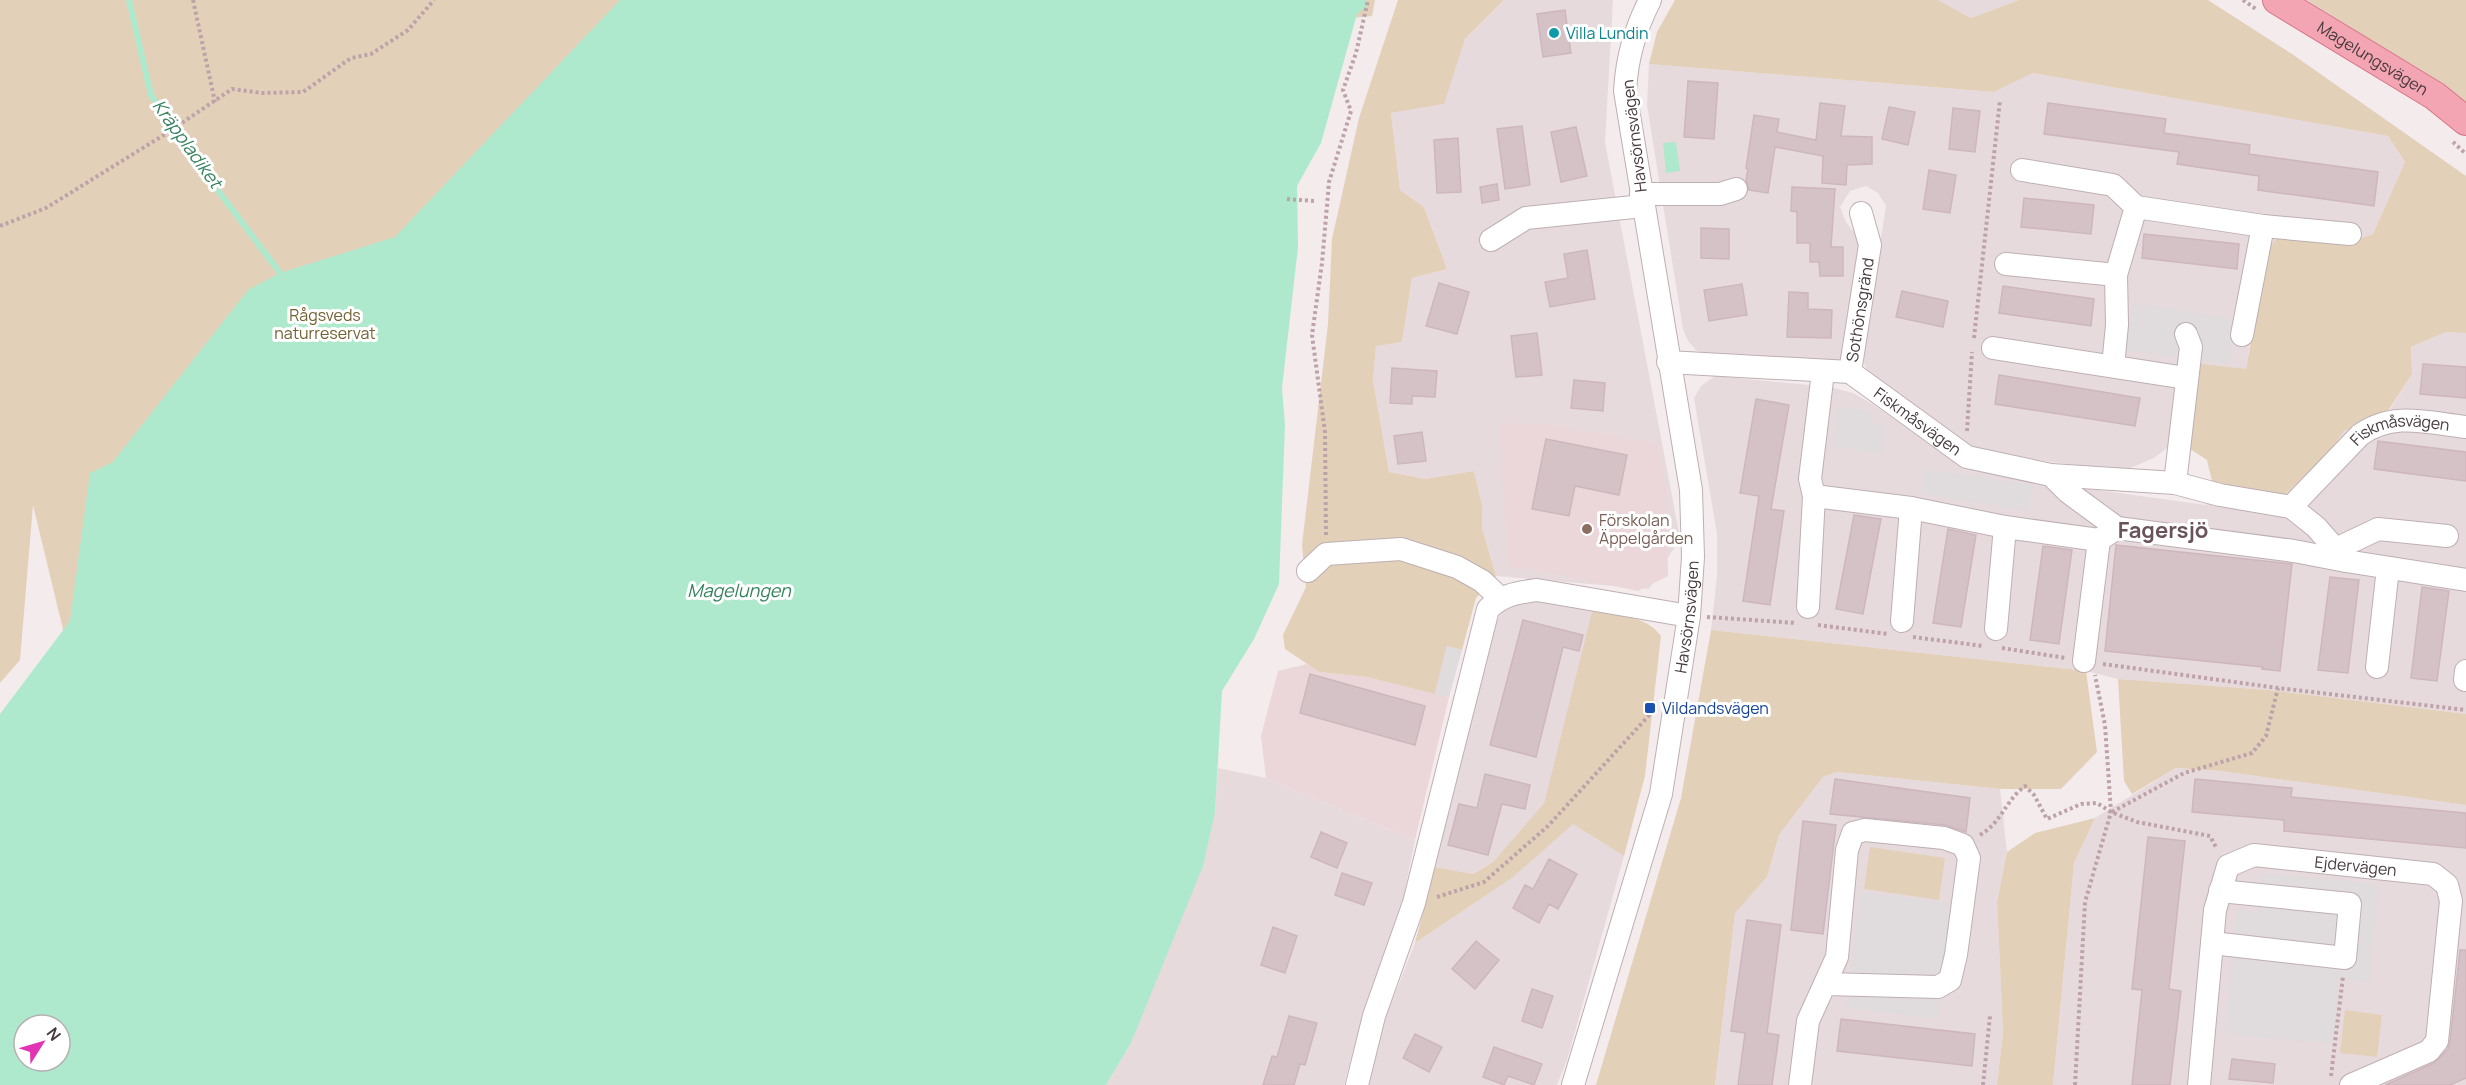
<svg xmlns="http://www.w3.org/2000/svg" width="2466" height="1085" font-family="Manrope,sans-serif">
  <rect width="100%" height="100%" fill="#f4ebed"/>
  <!-- residential -->
  <path fill="#e7dadd" d="M1504,0H1613L1605,142L1680,538L1649,589L1496,576L1482,528V505L1474,471L1425,479L1389,472L1373,380L1376,345L1402,342L1412,278L1447,269L1424,207L1400,190L1391,113L1443,104L1465,39Z
    M1938,0H2019L1971,18Z
    M1649,64L1994,92L2033,73L2388,136L2405,162L2373,234L2356,240L2250,342L2246,369L2190,449L2168,447L2154,458L2123,471L1985,453L1959,439L1867,371L1862,356L1886,206L1878,193L1866,186L1850,191L1840,207L1846,222L1857,236L1861,245L1845,349L1838,362L1709,355L1696,350L1688,341L1683,329L1647,105Z
    M2446,332L2466,333V714L2269,690L2118,679L2086,671L1711,630L1717,576V534L1694,398L1701,386L1715,376L1830,387L1853,393L1874,405L1946,456L1970,468L2004,477L2206,505L2212,481L2282,497L2328,454L2344,431L2389,411L2412,374L2411,347Z
    M1536,599L1592,611L1544,803L1493,862L1472,874L1435,867L1492,633L1500,615L1507,608Z
    M1218,768L1266,778L1415,840L1403,899L1363,1014L1344,1085H1106L1131,1043L1215,812Z
    M2176,768L2220,771L2466,805V1085H2053L2074,863L2095,818Z
    M1837,772L2000,789L2007,852L1997,902L2003,1032L1997,1085H1715L1735,912L1767,877L1779,835L1823,777Z
    M1573,823L1624,856L1567,1060L1557,1085H1368L1385,1019L1415,943L1512,878Z"/>
  <!-- education -->
  <path fill="#ebd7da" d="M1499,423L1542,424L1656,443L1666,491L1668,576L1638,591L1537,570L1509,567Z
    M1307,664L1319,672L1367,677L1449,697L1415,840L1266,778L1261,736L1278,671Z"/>
  <!-- green -->
  <path fill="#e3d0b9" d="M0,0H1375L1372,16L947,56L74,675L33,505L20,660L0,683Z
    M1398,0H1504L1465,39L1444,104L1391,113L1400,190L1424,207L1447,269L1412,278L1402,342L1376,346L1373,380L1389,472L1425,479L1474,471L1482,505V528L1496,576L1476,598L1462,650L1447,646L1435,694L1367,677L1319,672L1285,649L1283,635L1306,587L1302,545L1328,324L1332,239L1359,118Z
    M1675,0H1938L1971,18L2019,0H2208L2292,54L2466,176V333L2446,332L2411,347L2412,374L2388,411L2344,431L2328,454L2282,497L2212,481L2207,460L2190,449L2201,364L2246,369L2267,250L2280,235L2356,240L2373,234L2405,162L2388,136L2033,73L1994,92L1649,64L1657,32Z
    M2307,0H2466V104L2445,87Z
    M1592,611C1616,615 1646,615 1661,636L1645,776L1624,856L1573,824L1512,878L1415,943L1435,867L1473,874L1493,862L1544,803Z
    M1711,630L2086,671L2097,752L2061,789H2000L1837,772L1823,777L1779,835L1767,877L1735,913L1715,1085H1596L1681,798Z
    M2118,679L2269,690L2466,714V805L2220,771L2176,768L2132,794L2124,781Z
    M2095,818L2074,863L2053,1085H1997L2003,1032L1997,902L2007,852L2035,833Z
    M1870,847L1945,858L1939,900L1864,889Z
    M2345,1010L2382,1015L2377,1057L2340,1053Z"/>
  <!-- parking -->
  <path fill="#e0dbdc" d="M2133,302L2237,320L2229,364L2124,350Z
    M1836,407L1872,412L1871,425H1883L1881,454L1832,446Z
    M1924,469L2033,485L2028,511L1922,493Z
    M1447,646L1462,650L1449,697L1435,694Z
    M2261,873L2378,884L2370,982L2339,979L2333,1044L2225,1034L2236,910L2258,912Z
    M1860,892L1953,904L1939,1019L1846,1008Z"/>
  <!-- water -->
  <path fill="#afe9cd" fill-rule="evenodd" d="M620,0H1366L1367,6L1357,14L1321,143L1297,186L1298,247L1282,388L1285,425L1279,584L1254,639L1222,691L1215,812L1203,866L1131,1043L1106,1085H0V714L70,621L90,473L113,462L248,290L280,273L395,237ZM24,1025H60V1061H24Z
    M1676,142L1680,171L1666,173L1663,143Z"/>
  <g fill="none" stroke-linecap="round" stroke-linejoin="round">
    <!-- stream -->
    <path stroke="#afe9cd" stroke-width="6" d="M129,0L151,95L195,160L280,273"/>
  </g>
  <!-- building -->
  <path fill="#d4c2c7" stroke="#ceb6bd" stroke-width="1.5" d="M1565,10L1571,53L1543,57L1537,14Z
    M1688,81L1718,83L1714,139L1684,137Z
    M1820,103L1845,106L1841,136L1872,137V164L1847,165L1846,185L1822,183L1823,156L1775,147L1768,193L1749,190L1746,180L1748,169L1746,168L1754,115L1779,119L1777,132L1816,140Z
    M2048,103L2166,119L2164,133L2250,145L2249,154L2378,172L2374,206L2258,190L2259,176L2177,164L2179,152L2044,134Z
    M1889,107L1915,112L1908,145L1882,139Z
    M1953,108L1980,111L1975,152L1949,149Z
    M1522,126L1530,185L1505,189L1497,129Z
    M1576,127L1587,176L1561,182L1551,132Z
    M1458,138L1461,192L1437,193L1434,140Z
    M1929,170L1956,175L1950,213L1923,209Z
    M1497,184L1499,200L1482,203L1480,187Z
    M1792,187L1835,189L1831,247H1843V276H1820L1819,262H1810V243H1797V212L1791,211Z
    M2024,198L2094,205L2091,234L2021,227Z
    M1701,228L1729,229V259L1701,258Z
    M2144,234L2239,244L2237,269L2142,258Z
    M1587,250L1595,299L1550,307L1545,282L1568,278L1564,254Z
    M1439,283L1469,292L1457,334L1426,326Z
    M1742,284L1747,315L1709,321L1704,290Z
    M2003,286L2094,299L2091,326L1999,313Z
    M1902,291L1948,301L1943,327L1896,317Z
    M1789,292L1808,293V309L1832,310L1831,338L1787,337Z
    M1537,333L1542,375L1516,377L1511,336Z
    M2423,364L2466,367V398L2420,394Z
    M1392,368L1437,371L1435,397L1412,396V404L1390,403Z
    M1999,375L2140,398L2135,426L1995,404Z
    M1574,380L1605,383L1603,411L1571,408Z
    M1756,399L1789,405L1771,509L1784,511L1770,605L1743,601L1759,496L1740,493Z
    M1422,432L1426,461L1398,464L1394,436Z
    M1546,439L1627,455L1619,495L1575,486L1569,516L1532,509Z
    M2378,441L2466,452V481L2374,469Z
    M1854,515L1881,519L1863,614L1836,609Z
    M1948,529L1976,535L1961,627L1933,623Z
    M2116,545L2292,564L2280,671L2262,669L2263,667L2105,651Z
    M2043,546L2072,550L2059,644L2030,640Z
    M2330,577L2359,580L2348,673L2318,670Z
    M2422,587L2449,591L2437,681L2411,678Z
    M1523,620L1583,635L1579,651L1563,647L1536,757L1490,745Z
    M1310,674L1425,706L1415,745L1300,713Z
    M1485,774L1530,785L1525,809L1502,804L1488,855L1448,845L1459,804L1477,808Z
    M1835,779L1970,798L1966,832L1945,825L1830,814Z
    M2195,779L2292,788L2291,797L2466,813V848L2284,831V820L2192,812Z
    M1803,821L1836,825L1823,934L1791,930Z
    M1321,832L1347,843L1337,868L1311,857Z
    M2148,837L2185,841L2169,989L2181,991L2170,1085H2132L2142,990L2132,989Z
    M1549,859L1577,874L1558,909L1549,904L1539,923L1513,908L1525,885L1533,889Z
    M1342,873L1372,883L1364,905L1335,895Z
    M1747,920L1781,925L1767,1033L1779,1035L1772,1085H1738L1745,1033L1731,1031Z
    M1273,927L1297,936L1285,973L1261,965Z
    M1476,941L1499,960L1475,989L1452,969Z
    M2460,950H2466V1078L2450,1085H2385L2434,1063L2448,1049L2450,1042Z
    M1532,989L1553,996L1542,1028L1522,1021Z
    M1289,1016L1317,1023L1305,1065L1300,1064L1294,1085H1263L1272,1056L1277,1057Z
    M1841,1019L1975,1034L1972,1066L1837,1051Z
    M1415,1034L1442,1047L1429,1072L1403,1058Z
    M1494,1047L1542,1064L1534,1085L1508,1076L1504,1085L1483,1077Z
    M2232,1059L2275,1064L2273,1083L2229,1079Z"/>
  <g fill="none" stroke-linecap="round" stroke-linejoin="round">
    <defs>
      <g id="minor">
        <path d="M2022,170L2113,185L2136,207L2116,275L2117,325L2113,366"/>
        <path d="M1641,194H1720L1736,189"/>
        <path d="M2136,207L2263,226L2350,234"/>
        <path d="M1491,240L1526,218L1643,206"/>
        <path d="M2006,264L2116,275"/>
        <path d="M2242,335L2263,226"/>
        <path d="M1993,348L2186,378"/>
        <path id="s1" d="M1668,362L1850,372L1967,457L2051,475L2175,483L2220,495L2291,507L2316,527L2346,561"/>
        <path id="s2" d="M1850,372L1870,245L1861,213"/>
        <path d="M2051,475L2068,492L2117,528L2294,551L2346,561L2466,580"/>
        <path d="M2175,483L2191,347L2186,334"/>
        <path d="M1814,496L1911,508"/>
        <path id="s3" d="M2291,507L2360,435C2393,411 2428,423 2466,427"/>
        <path d="M2336,549L2378,529L2447,536"/>
        <path d="M1308,571L1326,554L1401,549L1457,567L1482,581L1500,598"/>
        <path d="M1808,607L1814,496L1810,479L1823,372"/>
        <path d="M1902,621L1911,508L2005,527"/>
        <path d="M1996,629L2005,527L2099,540"/>
        <path d="M2084,661L2099,540L2111,532"/>
        <path d="M2377,667L2388,568"/>
        <path d="M2465,680L2466,671"/>
        <path d="M2212,943L2345,958L2350,904L2220,891"/>
        <path d="M1357,1085L1374,1016L1414,903L1488,609C1504,594 1516,593 1537,590L1689,616"/>
        <path id="s4" d="M1573,1085L1661,794L1689,616L1693,557L1691,490L1625,91C1627,57 1635,30 1650,0"/>
        <path d="M1800,1085L1808,1021L1837,957L1847,850L1853,833L1865,830L1944,838L1963,845L1969,858L1956,955L1950,980L1938,987L1826,984"/>
        <path id="s5" d="M2199,1085L2215,910L2228,866L2254,855L2433,874L2447,885L2451,901L2437,1041L2429,1051L2351,1085"/>
      </g>
      <g id="major">
        <path id="s6" d="M2277,0L2435,96L2466,121"/>
      </g>
    </defs>
    <!-- minor casing -->
    <use href="#minor" stroke="#beafb2" stroke-width="24"/>
    <!-- major casing -->
    <use href="#major" stroke="#d77689" stroke-width="30"/>
    <!-- path -->
    <path stroke="#bea2a9" stroke-width="4" stroke-dasharray="3 3" stroke-linecap="butt" d="M193,0L215,102
      M2243,0L2256,9
      M2453,142L2466,154
      M1287,199L1314,201
      M0,226L46,208L167,133L232,89L262,93L303,92L351,58L371,54L408,30L434,0
      M1974,338L2000,100
      M1967,431L1972,352
      M1326,535L1325,432L1312,335L1322,263L1329,182L1351,111L1343,90L1356,53L1368,0
      M1707,617L1796,623
      M1818,625L1888,634
      M1913,637L1983,646
      M2002,648L2066,658
      M2103,664L2278,688L2466,710
      M2112,812L2184,773L2252,753L2266,736L2278,688
      M1980,835C2002,822 2005,801 2025,786L2034,795L2047,819L2081,804L2097,803L2111,812L2137,822L2210,836L2217,849
      M1437,897L1484,882L1548,826L1653,711
      M2331,1076L2343,976
      M1983,1085L1990,1016
      M2075,1085L2085,902L2111,812L2105,725L2095,675"/>
    <!-- minor -->
    <use href="#minor" stroke="#fff" stroke-width="22"/>
    <!-- major -->
    <use href="#major" stroke="#f3a5b3" stroke-width="28"/>
  </g>
  <!-- markers -->
  <circle fill="#0f9aa8" stroke="#fff" stroke-width="2" cx="1554" cy="33" r="6"/>
  <circle fill="#8d6e63" stroke="#fff" stroke-width="2" cx="1587" cy="529" r="6"/>
  <rect fill="#1a4fb4" stroke="#fff" stroke-width="2" x="1644" y="702" width="12" height="12" rx="3"/>
  <g text-anchor="middle" stroke-width="6" stroke-linejoin="round" paint-order="stroke">
    <!-- culture labels -->
    <g font-size="16" fill="#0d838f" stroke="#fff" text-anchor="start">
      <text x="1566" y="39">Villa Lundin</text>
    </g>
    <!-- street labels -->
    <g font-size="16" fill="#473a3e" stroke="#fff">
      <text dy="6" stroke="none"><textPath href="#s6" startOffset="112">Magelungsvägen</textPath></text>
      <text transform="translate(1634 136) rotate(-97)" y="6">Havsörnsvägen</text>
      <text dy="6" stroke="none"><textPath href="#s2" startOffset="63">Sothönsgränd</textPath></text>
      <text dy="6" stroke="none"><textPath href="#s1" startOffset="266">Fiskmåsvägen</textPath></text>
      <text dy="6" stroke="none"><textPath href="#s3" startOffset="141">Fiskmåsvägen</textPath></text>
      <text dy="6" stroke="none"><textPath href="#s4" startOffset="483">Havsörnsvägen</textPath></text>
      <text dy="6" stroke="none"><textPath href="#s5" startOffset="352">Ejdervägen</textPath></text>
    </g>
    <!-- park labels -->
    <g font-size="16" fill="#736133" stroke="#fff">
      <text x="325" y="321">Rågsveds<tspan x="325" dy="18">naturreservat</tspan></text>
    </g>
    <!-- education labels -->
    <g font-size="16" fill="#785e54" stroke="#fff" text-anchor="start">
      <text x="1599" y="526">Förskolan<tspan x="1599" dy="18">Äppelgården</tspan></text>
    </g>
    <!-- transit labels -->
    <g font-size="16" fill="#164399" stroke="#fff" text-anchor="start">
      <text x="1662" y="714">Vildandsvägen</text>
    </g>
    <!-- water labels -->
    <g font-size="18" font-style="italic" fill="#34825d" stroke="#fff">
      <text transform="translate(187 144) rotate(54)" y="6">Kräppladiket</text>
      <text x="739" y="597">Magelungen</text>
    </g>
    <!-- district labels -->
    <g font-size="22" font-weight="bold" fill="#695259" stroke="#fff">
      <text x="2163" y="538">Fagersjö</text>
    </g>
  </g>
  <!-- north arrow -->
  <g transform="translate(42 1043) rotate(53)"><circle r="28" fill="#ffffff" stroke="#b5b0b2" stroke-width="1.5"/>
  <path d="M0-4.5L10 22L0 15L-10 22Z" fill="#e135b5"/>
  <text y="-9" font-size="16" font-weight="bold" text-anchor="middle" fill="#473a3e">N</text>
  </g>
</svg>
